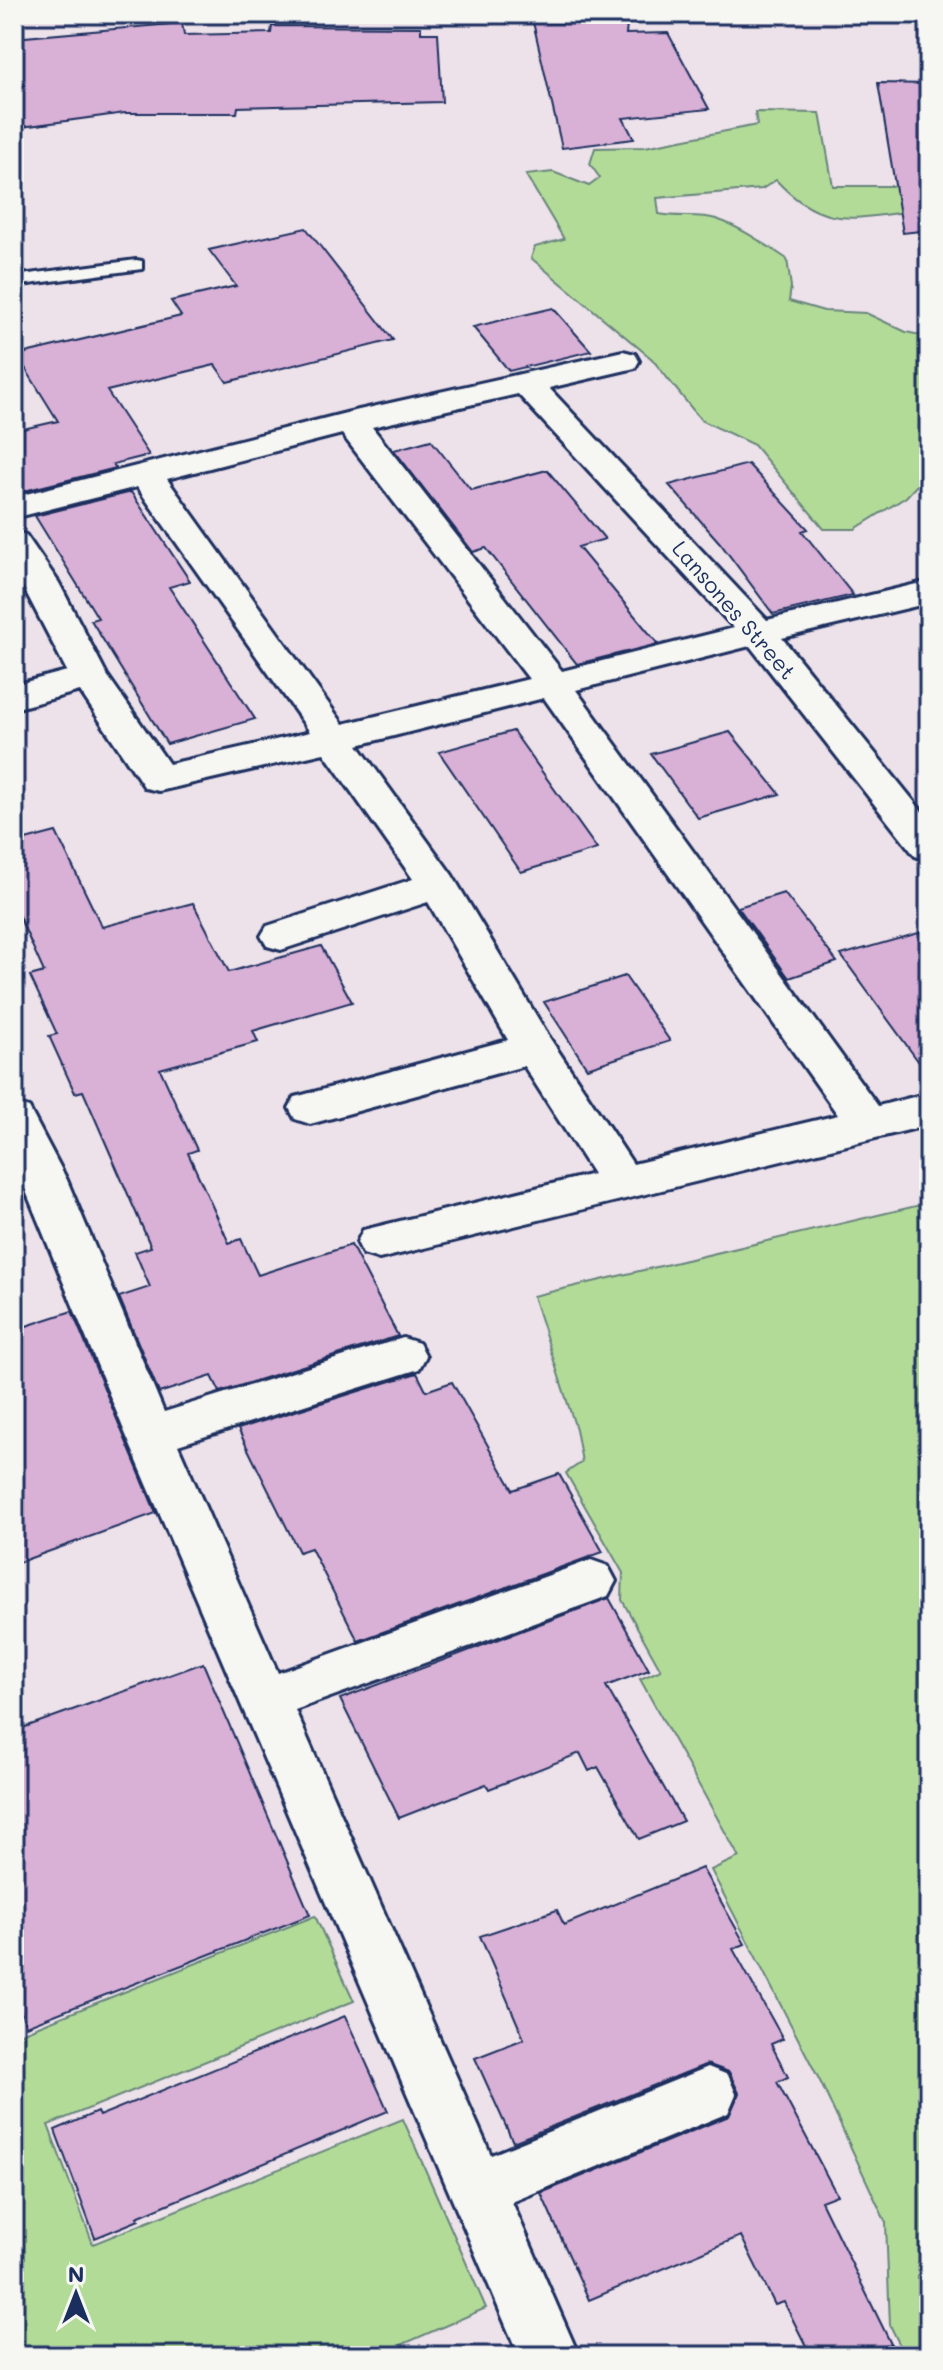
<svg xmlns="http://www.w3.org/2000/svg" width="943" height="2370" font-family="Mali,sans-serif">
  <rect width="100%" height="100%" fill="#ede1ea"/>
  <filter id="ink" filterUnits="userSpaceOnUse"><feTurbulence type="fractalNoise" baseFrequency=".0125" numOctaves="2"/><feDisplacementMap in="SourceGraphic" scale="16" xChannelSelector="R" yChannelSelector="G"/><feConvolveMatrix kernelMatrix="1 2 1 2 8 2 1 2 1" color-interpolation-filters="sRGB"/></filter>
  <g filter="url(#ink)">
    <!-- green -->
    <path fill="#b3db98" stroke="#67857b" stroke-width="2" d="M755,112L820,113L833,186H919L923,210C858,216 826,234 776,180L762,189L657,198L659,214C677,218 699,214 716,219C741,227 766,245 787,259L791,287L789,301L824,311L866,313L906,332L929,337V472L906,497L855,529H824L754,445L701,420L652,359L531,258L535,247L564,239L526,175L553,172L589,186L600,178L590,164L595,148L645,147L757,125Z
      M929,1203V2356H905L890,2325L886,2223L821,2083L711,1870L739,1857L640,1679L661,1670L622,1600L623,1573L566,1473L582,1462L576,1429L533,1296Z
      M315,1916L354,2001L48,2125L93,2244L403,2119L486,2308L376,2356H14V2032L16,2035Z"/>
    <!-- building -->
    <path fill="#d9b0d6" stroke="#1b2f5e" stroke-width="2" d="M533,22L627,25L626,34L668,33L709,109L623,118L634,139L562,148Z
      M182,23L184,35L271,33L272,26L421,27V33H438L442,102L238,107L237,113H125L14,128V38Z
      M878,83L929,84V230L903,233Z
      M306,228L393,340L227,382L215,365L107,391L149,455L113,464L116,468L20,492L14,482V431L58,421L17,355L181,316L171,301L236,286L209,250Z
      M553,308L591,351L509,371L473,327Z
      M431,440L471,490L547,470L605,539L578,547L658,644L577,664L486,548L473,552L394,450Z
      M748,464L808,529L802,531L853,595L773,614L720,543L669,485Z
      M131,492L190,581L169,587L255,719L167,744L91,620L98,618L35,516Z
      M513,731L597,849L521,872L439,752Z
      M730,732L780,794L698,818L651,754Z
      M56,832L102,927L193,903L229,972L321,946L352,1002L253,1031L258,1042L160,1069L197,1150L188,1153L229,1243L241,1239L258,1275L351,1245L398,1336L220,1392L212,1376L159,1393L119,1297L150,1287L135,1252L151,1247L83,1091L75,1093L49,1036L57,1034L30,976L44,972L14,905V843Z
      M784,893L837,962L789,978L738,907Z
      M929,930V1076L841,955Z
      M625,976L670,1041L587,1068L544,1002Z
      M72,1311L156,1513L14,1564V1330Z
      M417,1373L426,1391L452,1382L513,1490L559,1474L603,1552L358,1641L311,1548L299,1552L238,1429Z
      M609,1598L649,1670L606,1686L683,1821L639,1839L598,1767L589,1771L580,1753L489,1789L486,1784L399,1818L340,1699Z
      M203,1663L310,1915L26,2026L14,1993V1731Z
      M702,1868L745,1944L733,1949L783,2039L771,2044L788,2077L777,2082L837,2195L821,2201L891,2344L864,2356H811L784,2302L775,2305L741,2236L589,2300L541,2193L729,2116L739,2093L729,2072L707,2064L513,2142L475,2058L524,2039L480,1936L557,1910L564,1925Z
      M345,2016L388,2111L137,2217L139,2220L95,2238L55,2130L97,2112L99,2116Z"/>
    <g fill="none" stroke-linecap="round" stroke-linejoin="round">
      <defs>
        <path id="service" d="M136,260L142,261V269L14,286V276Z"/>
        <path id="minor" d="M623,351L635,354L639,361L635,368L549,388L767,620L929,581V603L782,638L929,820V860L915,856L750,646L576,690L878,1106L929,1093V1125L379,1259L363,1254L357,1242L363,1230L593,1174L524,1066L310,1124L295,1119L289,1108L295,1097L508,1040L428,902L281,950L267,946L261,936L267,926L413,879L324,753L159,791L145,788L80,691L14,709V685L67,671L14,569V531L26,535L59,583L107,675L169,764L310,732L137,487L14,518V497L350,412ZM518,394L734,628L562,671L372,427ZM342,434L529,679L343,724L167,479ZM544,698L838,1115L633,1164L549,1037L452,875L358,745Z
          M14,1103L29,1108L67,1180L164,1412L403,1338L419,1343L426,1356L419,1369L178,1445L278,1673L591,1560L608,1566L616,1581L608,1596L295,1710L491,2155L708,2067L728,2075L736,2094L728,2113L512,2202L579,2356H519L126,1435L14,1162Z"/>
      </defs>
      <!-- service casing -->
      <use href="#service" stroke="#1b2f5e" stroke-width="6"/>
      <!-- minor casing -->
      <use href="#minor" stroke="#1b2f5e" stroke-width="6"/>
      <!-- service -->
      <use href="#service" fill="#f6f6f2" fill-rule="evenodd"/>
      <!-- minor -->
      <use href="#minor" fill="#f6f6f2" fill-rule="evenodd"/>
    </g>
  </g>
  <g text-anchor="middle" stroke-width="7" stroke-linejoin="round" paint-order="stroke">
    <!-- street labels -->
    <g font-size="22" fill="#1b2f5e" stroke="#f6f6f2">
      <text transform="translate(734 610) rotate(49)" y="8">Lansones Street</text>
    </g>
  </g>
  <!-- margin -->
  <rect width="943" height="2370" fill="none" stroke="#f6f6f2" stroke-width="48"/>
  <rect x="24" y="24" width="895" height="2322" fill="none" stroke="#1b2f5e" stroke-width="3" filter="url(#ink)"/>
  <!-- north arrow -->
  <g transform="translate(76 2294)" stroke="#f6f6f2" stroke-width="6" paint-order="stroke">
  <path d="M0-6L14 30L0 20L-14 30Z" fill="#1b2f5e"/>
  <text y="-12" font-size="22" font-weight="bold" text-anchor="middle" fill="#1b2f5e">N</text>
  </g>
</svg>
